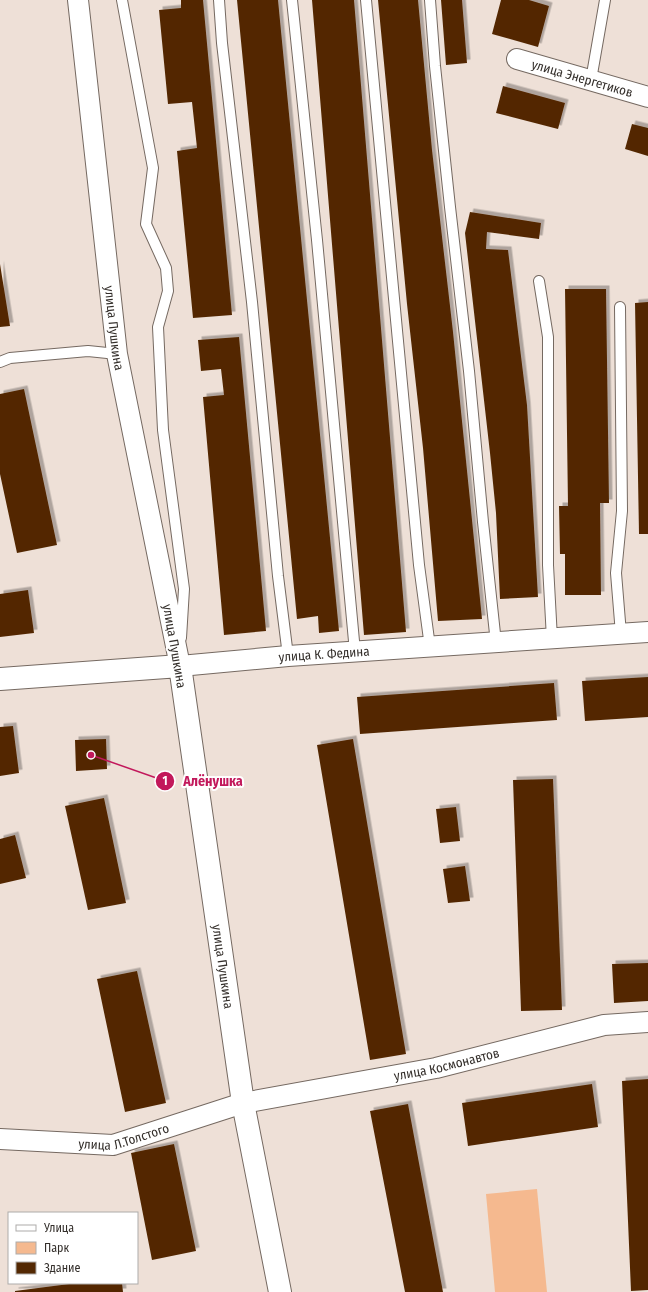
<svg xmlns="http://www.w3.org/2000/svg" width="648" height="1292" font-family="'Fira Sans Condensed',sans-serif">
  <defs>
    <filter id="shadow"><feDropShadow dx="3.5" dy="-3.5" stdDeviation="0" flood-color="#0004"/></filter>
  </defs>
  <rect width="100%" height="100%" fill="#eee0d7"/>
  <!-- green -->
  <path fill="#f5b98f" d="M537,1189L547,1292H495L486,1194Z"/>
  <!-- building -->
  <path fill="#532802" filter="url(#shadow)" d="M181,0H203L232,315L193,318L177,151L197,148L192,102L168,104L159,10L181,8Z
    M237,0H278L339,631L319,633L318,616L297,619Z
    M312,0H354L406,632L364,635Z
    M378,0H418L432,150L453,332L482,619L438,621L423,448L407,304Z
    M441,0H462L467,63L446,65Z
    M501,0H529L549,6L538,47L492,34Z
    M503,86L565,103L558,129L496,113Z
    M632,124L648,128V156L625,149Z
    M470,212L541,223L539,239L487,232L486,249L508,250L527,405L538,597L500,599L496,513L490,453L465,233Z
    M0,264L10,326L0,327Z
    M565,289H606L609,503H600L601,595H565V554H560L559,506H568Z
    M648,302V534H639L635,303Z
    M239,337L266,631L224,635L203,397L224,395L221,369L201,371L198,340Z
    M24,389L57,545L17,553L0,474V394Z
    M28,590L34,633L0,637V594Z
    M648,677V717L585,721L582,681Z
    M554,683L557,720L360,734L357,697Z
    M13,726L19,773L0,776V727Z
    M106,739L107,769L76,771L75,740Z
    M353,739L406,1054L370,1060L317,745Z
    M553,779L562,1010L521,1011L513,780Z
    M104,798L126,903L88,910L65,806Z
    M456,807L460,841L440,843L436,809Z
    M15,835L26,878L0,884V839Z
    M465,866L470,901L448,903L443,869Z
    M648,963V1001L614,1003L612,964Z
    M137,971L166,1103L125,1112L97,979Z
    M648,1079V1290L631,1291L622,1081Z
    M592,1084L598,1127L468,1146L462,1103Z
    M408,1104L443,1292H405L370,1111Z
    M174,1144L196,1251L152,1260L131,1153Z
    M77,1283H122L123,1292H15V1291Z"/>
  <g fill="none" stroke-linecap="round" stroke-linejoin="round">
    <defs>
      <path id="lane" d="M122,0L153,168L146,224L166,268L168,291L158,327L163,430L184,589L181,638
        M219,0L222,43L252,302L278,576L288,656
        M292,0L317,240L355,652
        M366,0L419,565L430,647
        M430,0L435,66L450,207L469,371L483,522L496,643
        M591,80L605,0
        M539,281L548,337V565L552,639
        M620,307L622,511L616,573L621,634
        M0,362L10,358L88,351L117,354"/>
      <g id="street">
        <path id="s1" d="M78,0L117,354L180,666L288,656L648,632"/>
        <path id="s2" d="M517,59L648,97"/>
        <path id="s3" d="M0,1139L113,1145L243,1103L436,1068L604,1025L648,1022"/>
      </g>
      <g id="secondary">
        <path id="s4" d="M0,679L180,666L243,1103L280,1292"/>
      </g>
    </defs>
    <!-- lane casing -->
    <use href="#lane" stroke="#756961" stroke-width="12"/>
    <!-- street casing -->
    <use href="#street" stroke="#756961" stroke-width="22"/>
    <!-- secondary casing -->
    <use href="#secondary" stroke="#756961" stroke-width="24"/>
    <!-- lane -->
    <use href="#lane" stroke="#fff" stroke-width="10"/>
    <!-- street -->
    <use href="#street" stroke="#fff" stroke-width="20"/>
    <!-- secondary -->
    <use href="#secondary" stroke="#fff" stroke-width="22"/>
  </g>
  <g text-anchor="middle" stroke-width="4" stroke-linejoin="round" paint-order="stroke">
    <!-- street labels -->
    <g font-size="13" fill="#332e2a" stroke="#fff">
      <text dy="5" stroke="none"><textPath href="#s2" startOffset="68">улица Энергетиков</textPath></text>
      <text dy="5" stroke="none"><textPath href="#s1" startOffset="330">улица Пушкина</textPath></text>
      <text transform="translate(175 646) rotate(80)" y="5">улица Пушкина</text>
      <text dy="5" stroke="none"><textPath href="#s1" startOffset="819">улица К. Федина</textPath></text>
      <text dy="5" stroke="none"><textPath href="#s4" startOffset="484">улица Пушкина</textPath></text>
      <text dy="5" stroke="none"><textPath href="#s3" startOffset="457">улица Космонавтов</textPath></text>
      <text dy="5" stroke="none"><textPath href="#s3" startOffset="125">улица Л.Толстого</textPath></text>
    </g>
  </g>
  <!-- callouts -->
  <path fill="none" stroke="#c2185b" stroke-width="1.5" d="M91 755L165 781"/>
  <g fill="#c2185b" stroke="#fff" stroke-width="1.5">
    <circle cx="91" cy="755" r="4"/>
    <circle cx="165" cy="781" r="10"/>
  </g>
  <g font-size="12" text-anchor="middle" font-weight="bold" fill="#fff">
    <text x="165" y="785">1</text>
  </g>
  <g font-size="14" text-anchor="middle" font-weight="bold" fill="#c2185b" stroke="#fff" stroke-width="4" stroke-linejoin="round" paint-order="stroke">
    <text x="213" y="786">Алёнушка</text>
  </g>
  <!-- legend -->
  <rect x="8" y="1212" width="130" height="72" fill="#ffffff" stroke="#adabaa"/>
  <rect x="16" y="1225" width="20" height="6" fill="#ffffff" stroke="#adabaa"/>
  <text x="44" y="1232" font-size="12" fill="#332e2a">Улица</text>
  <rect x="16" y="1242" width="20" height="12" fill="#f5b98f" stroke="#adabaa"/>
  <text x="44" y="1252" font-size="12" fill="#332e2a">Парк</text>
  <rect x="16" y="1262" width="20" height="12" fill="#532802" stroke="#adabaa"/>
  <text x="44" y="1272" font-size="12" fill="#332e2a">Здание</text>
</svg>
